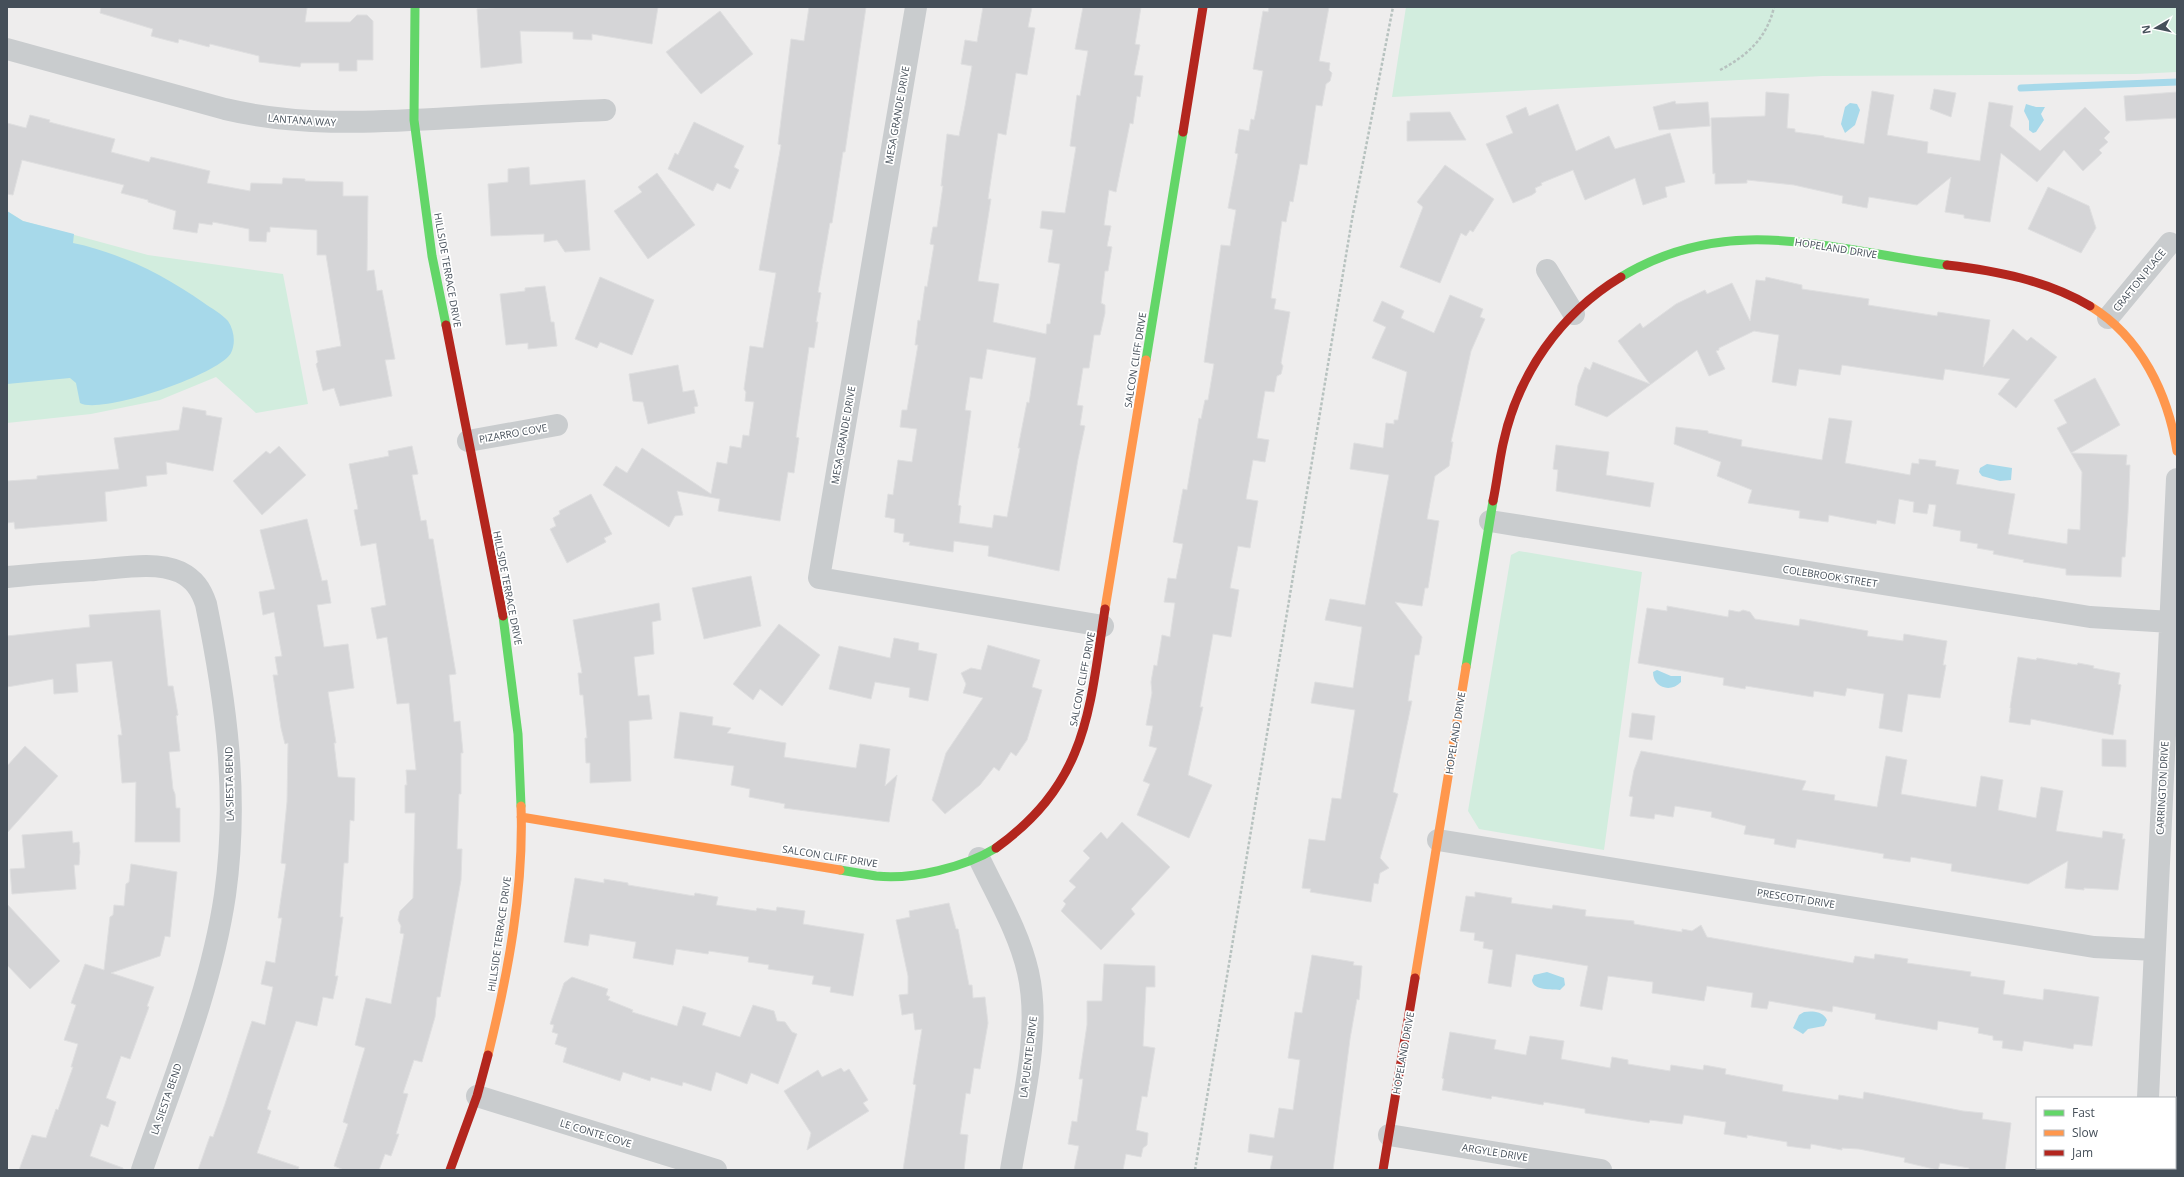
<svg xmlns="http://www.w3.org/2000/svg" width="2184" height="1177" font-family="'Open Sans',sans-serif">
  <rect width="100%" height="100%" fill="#eeeded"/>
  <!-- green -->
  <path fill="#d2edde" d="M1406,7H2177V72L2136,74L1823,76L1392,97Z
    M7,211L23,221L148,255L283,274L308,404L256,413L216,377L160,400L91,414L7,423Z
    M1519,551L1642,572L1604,850L1479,829L1468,811L1511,555Z"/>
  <!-- water -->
  <path fill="#a7d9ea" d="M1850,103L1857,104L1860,110L1855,125L1845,133L1841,124L1845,107Z
    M2026,104L2036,107H2045L2041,114L2044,120L2036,132L2033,133L2029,130V121L2024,111Z
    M7,211L23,221L74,234L73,243C121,253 164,275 204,303C211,308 222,314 228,321C234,330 236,343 231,353C219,375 100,415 80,403L76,383L70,378L7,384Z
    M1987,464L2012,468L2011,480L2000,481L1982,476L1979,472L1980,468Z
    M1657,670L1671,676H1681V682C1671,693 1653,688 1653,672Z
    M1547,972L1564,978L1565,985L1560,990C1552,989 1533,991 1532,980L1534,975Z
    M1804,1012C1812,1011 1823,1011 1827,1020L1824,1026L1808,1029L1803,1034L1793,1028L1799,1015Z"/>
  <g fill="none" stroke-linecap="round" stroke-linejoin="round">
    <!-- stream -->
    <path stroke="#a7d9ea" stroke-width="7" d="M2021,88L2177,82"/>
  </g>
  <!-- building -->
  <path fill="#d5d5d7" stroke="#dfdfe0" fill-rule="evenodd" d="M101,7H304L307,8L305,22H350L357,15H367L373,21V60H357V71H339V63H301L300,67L259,62V56L210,44L209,47L179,39L178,43L151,36L153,29L100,13Z
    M503,7H658L652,44L592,34V40L573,39V32L520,31L522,63L481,68L477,9Z
    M809,7H866L845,152H843L832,223H830L818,292L821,293L816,322H818L814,348L809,347L796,437L799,438L794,473L788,472L780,521L718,511L720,499L677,491L683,515L675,516L669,527L603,485L616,466L627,473L642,448L711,494L717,462L727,464L730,446L741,448L743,435L749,436L754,402L745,401L746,392L744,389L750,346L763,348L776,273L759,270L781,145L778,144L791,39L804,41Z
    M983,7H1032L1028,27L1035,28L1027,75L1016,73L1006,135L998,133L988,199H991L978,281L999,284L993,322L1046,334L1047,324H1050L1060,264L1048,262L1053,230L1040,228L1042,211L1065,213L1076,147L1070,146L1077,95L1080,96L1088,51L1075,49L1083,7H1141L1135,44L1140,45L1134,75L1143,76L1140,97L1137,96L1133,124L1130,123L1116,192L1109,190L1104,225L1111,226L1107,246L1112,247L1108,271H1105L1101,303L1105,305V313L1100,335H1094L1089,368H1083L1077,405L1083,406L1080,425L1085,426L1078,459L1059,571L988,556L989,546L954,541L953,552L909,545L910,542H903L904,534L894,532L895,519L885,517L888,494L893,495L898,460L912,462L917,429L900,427L902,410H907L918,345H915L918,320L920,321L925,286L927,287L934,245L930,244L933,227H937L943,186H941L947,134L959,136L965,106L972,66L961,64L965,40L977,42ZM987,349L1036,358L1029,403L1027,402L1018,448H1020L1007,517L994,515L992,528L959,523L961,506L958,505L971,411L965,410L970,377L982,379Z
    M1269,7H1329L1319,61L1330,63L1329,70L1332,73L1330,81L1326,84L1322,106L1316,105L1307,165L1300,164L1293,202L1290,201L1286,222L1282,221L1271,298L1276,299L1274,309L1290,312L1281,363L1283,366L1281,374L1277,376L1274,392L1265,391L1257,438L1269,440L1265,462L1253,460L1246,499L1258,501L1250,548L1238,546L1230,588L1239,590L1231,637L1213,634L1200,707H1203L1188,775L1212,785L1189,838L1137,815L1150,784L1143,781L1157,748L1149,746L1153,726L1146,725L1152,693L1151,682L1154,665L1157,666L1162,635L1170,637L1175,603L1164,602L1168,578L1176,579L1183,544L1173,542L1183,489L1187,490L1199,418L1201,419L1205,400H1208L1214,364L1204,362L1221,245L1230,246L1236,210L1228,208L1238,154L1235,153L1239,129L1249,131L1251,119L1254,120L1256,111L1263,71L1253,69L1263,11L1268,12Z
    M720,11L753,54L701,94L666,52Z
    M1934,89L1956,93L1951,117L1930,109Z
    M1872,91L1894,95L1887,135L1928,142L1927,153L1980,161L1989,102L2013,106L2010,126L2040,151L2085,107L2110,132L2104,138L2108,142L2099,150L2102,153L2083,171L2064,150L2037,182L2001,153L1990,222L1964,218V215L1945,212L1951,177L1917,205L1869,197L1867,208L1842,203L1843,196L1794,185L1747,180V183L1715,184V173L1713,174L1711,118L1765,116L1766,92L1789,94L1787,128L1795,129V132L1824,136V137L1864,144Z
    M2177,92V118L2126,121L2124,96Z
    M1675,101L1676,104L1708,102L1710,126L1659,130L1653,107Z
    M1558,104L1576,151L1609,136L1615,149L1670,133L1685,182L1665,187L1667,197L1643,205L1635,178L1585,200L1573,170L1541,183L1542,185L1535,188L1536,192L1532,195L1513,203L1486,144L1513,133L1506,116L1526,107L1529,116Z
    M1450,112L1466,140L1407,141V121H1410V113Z
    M30,115L50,120L49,122L115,139L111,152L149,162L151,157L210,171L207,183L250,191L251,183L282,184L283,178L305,179V181L343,182V196H368L367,271L374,270L377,291L382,290L395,359L385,360L392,396L340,406L334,388L323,391L316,364L318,362L316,351L341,346L326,255H317V230L270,227V232H267L266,242L249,241V229L213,222L212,225L199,223L197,233L173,229L176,211L148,202V200L121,193L124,185L22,160L13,195L7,194V123L26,128Z
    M694,122L744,146L734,167L739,170L730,189L717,183L713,191L668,169L675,153L678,155Z
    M1445,165L1494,199L1473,232L1470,230L1466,236L1461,233L1440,283L1400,267L1423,207L1417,202Z
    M529,167L530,185L585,180L590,250L565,252L557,240L544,242V234L491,236L488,184L508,182V169Z
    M657,173L695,225L648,259L614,211L642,192L638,187Z
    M2048,187L2089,206L2096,228L2081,253L2028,229Z
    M600,277L654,300L632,355L600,342L597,348L575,339Z
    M1766,277L1802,285V289L1869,299L1868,305L1937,316L1938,312L1990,320L1983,367L2013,329L2027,341L2031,337L2057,357L2016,408L1998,394L2010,379L1945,369L1943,380L1842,365L1840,375L1799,369L1796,386L1772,382L1779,335L1754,331L1719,348V350L1716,351L1725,369L1709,376L1697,350L1607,417L1575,405L1578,385L1585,367L1590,370L1593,362L1650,384L1618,341L1640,323L1643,328L1676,304L1705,290L1707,294L1732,283L1750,321L1756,280L1765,281Z
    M545,286L551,322H554L557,346L528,349V343L506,345L500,294L525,291V288Z
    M1450,295L1483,309L1480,317L1485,319L1471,351L1451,442H1453L1449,466L1435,476L1427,519L1439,521L1428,588H1425L1422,606L1395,602L1422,637L1419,655H1415L1408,701H1412L1393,792L1398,794L1380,858L1389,868L1380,873L1378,884L1374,883L1371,902L1310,892L1311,889L1302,888L1309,839L1325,841L1332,798L1341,799L1355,710L1311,703L1315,682L1353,688L1362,627L1325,620L1330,599L1365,605L1389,475L1350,469L1354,443L1383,448L1386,423L1394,424V420H1398L1407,372L1372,358L1386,327L1373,321L1382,301L1404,311L1401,318L1434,333Z
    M678,365L683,392L694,390L698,406L694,407L695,413L648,424L643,402L633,401L629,374Z
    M2095,378L2120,425L2071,453L2057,428L2067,423L2054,400Z
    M183,407L206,411V415L222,418L213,471L166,462L167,474L146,476L147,486L105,492L107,521L15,529L14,522L7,523V481L37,479V476L119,469L114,438L179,430Z
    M1829,418L1852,421L1845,463L1910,475L1912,463L1919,464V459L1936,461L1935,466L1959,470L1956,484L2015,494L2008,534L2067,544L2068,529L2080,530L2082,472L2071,453L2127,455L2126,465H2130L2128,512L2125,557H2122L2121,577L2066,575V569L2023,562L2024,560L1993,554L1994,551L1977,548L1978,544L1960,541L1961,531L1933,526L1936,505L1929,504L1927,514L1913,512L1914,502L1899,499L1895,524L1877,520L1876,524L1829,515L1828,522L1799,518L1800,511L1748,503L1752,490L1717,476L1721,462L1674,444L1676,427L1708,431V433L1742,440L1741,446L1822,460Z
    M1556,445L1609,452L1606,475L1654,483L1650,507L1556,491L1558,470L1553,469Z
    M279,446L306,475L262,515L233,481L266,451L270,454Z
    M412,446L418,474L412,475L421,521L426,520L429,539H433L456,674L449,675L454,722L460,721L463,753H461V794H459L457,849H462L461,880L440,997H437L435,1017L422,1062L414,1060L403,1093L408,1094L396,1134H399L391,1156L385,1154L379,1170H344L334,1166L348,1124L343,1122L365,1048L355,1045L366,998L391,1004L404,934L400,933L401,926L398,920L400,911L413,898L415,813H405V785H407L406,770H416L409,703L397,704L387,637L377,639L371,608L386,605L380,568L376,543L361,546L354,510L358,509L349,464L389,456L388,451Z
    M591,494L612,534L604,538L606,542L567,563L550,529L556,526L553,518L560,514L559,511Z
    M307,519L322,581L327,580L331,603L317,605L324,647L348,644L354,688L328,692L336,743H334L338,777L355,778L354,821L350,820L348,863H344L340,917H343L335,976H338L333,999L323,997L317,1026L296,1021L267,1109L271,1111L257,1153L299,1167L298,1170H198L210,1136L213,1137L225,1104L252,1021L265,1025L273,987L261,984L266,961L275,963L282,918H278L286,864L281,863L287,802L288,743L285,744L281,728L273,675H278L275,657L282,656L274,612L263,615L259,592L275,589L260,530Z
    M751,576L761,626L704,639L692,588Z
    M659,603L661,620L652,622L654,654L634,657L638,696L649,695L652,719L629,721L631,781L590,783V763H586L585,738H587L583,695H580L578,673H582L573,620Z
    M1667,606L1728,617L1729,610L1739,612L1743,610L1750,612L1755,619L1799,626L1800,619L1868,631L1867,636L1903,641L1904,634L1947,641L1943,665H1946L1940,698L1908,694L1902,732L1879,728L1884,694L1847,688L1845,696L1814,691L1813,697L1746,686L1745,689L1723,685L1724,678L1638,663L1647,608L1667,611Z
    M160,610L168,686H173L178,715L176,716L180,751L169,752L173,789L175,794L176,808H180V842H135L136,782L122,783L118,735H122L112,661L76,664L78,692L54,694L53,679L7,687V636L90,627L89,615Z
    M779,624L820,655L782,706L760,689L753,700L733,684Z
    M894,638L919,643L918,650L937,654L928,701L909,697L910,688L875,682L871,699L829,689L839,646L890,658Z
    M988,645L1040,660L1032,687L1042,690L1027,740L1016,756L1011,752L999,771L994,767L980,785L945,814L932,800L946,753L983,698L963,693L966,684L961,673L971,668L981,670Z
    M2018,657L2036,660L2037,658L2077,665L2078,663L2094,666L2093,668L2120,673L2118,684L2121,685L2113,735L2031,719L2030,725L2009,722L2011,708H2010Z
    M680,712L713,717L712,725L731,728L727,733L786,743L784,757L856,768L860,744L890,749L885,786L897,775L889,822L784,808L785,804L749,797L750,789L731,785L734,766L674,758Z
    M1632,713L1655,716L1652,740L1629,737Z
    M2102,739L2126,740V767L2102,766Z
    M25,746L58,776L7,833V766Z
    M1641,751L1806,781L1802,790L1835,795L1834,800L1877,807L1886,756L1907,760L1901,794L1976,807L1981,776L2003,780L1998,810L2036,818L2041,787L2063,791L2056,831L2102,838L2103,831L2123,834L2122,839H2125L2118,890L2084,888V890L2065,888L2068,861L2028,884L1951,871L1952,864L1911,857L1910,862L1883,858L1884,854L1797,839L1795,848L1774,844L1775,839L1744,834L1746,826L1711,817L1712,812L1675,806L1673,817L1655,814L1654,819L1630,816L1633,797L1629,796L1634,770Z
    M1122,822L1170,867L1131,909L1135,914L1101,950L1061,911L1066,904L1063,901L1076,887L1069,881L1090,858L1083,851L1101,832L1107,839Z
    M72,831L73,843L79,842L80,852L79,865H74L76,889L12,894L10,869L25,868L22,835Z
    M131,864L177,872L170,937L165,936L160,956L111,973L154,987L147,1006L149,1007L130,1059L121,1056L106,1098L116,1102L108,1127L101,1124L90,1156L123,1168V1170H19L32,1135L46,1138L56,1109L58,1110L73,1067H71L78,1044L64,1040L76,1005L71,1003L85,964L104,970L110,917L113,915L114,905L124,906L126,884L129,882Z
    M575,878L604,883V879L628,883V885L694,896L695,893L718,897L716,905L756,911L757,908L776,911L777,907L805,911L803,924L864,934L853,996L830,992L831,987L812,984L814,976L768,969L769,965L748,962L749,957L709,951L708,954L676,949L673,965L633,958L636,942L590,934L588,946L564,942Z
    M1475,892L1512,898L1511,903L1552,909L1553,905L1586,910L1585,916L1634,921V924L1682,932V929L1692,931L1701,925L1707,937L1853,963L1855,956L1874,959L1875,954L1908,959L1907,963L1971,972L1970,976L2005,981L2003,994L2043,1000L2044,989L2099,997L2092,1046L2074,1044L2073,1049L2024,1041L2022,1051L2002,1048L2003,1041L1993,1040V1036L1978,1033L1979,1028L1938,1021L1937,1030L1875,1019L1876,1014L1833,1006L1832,1012L1769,1001L1767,1009L1751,1007L1753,993L1707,986L1704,1001L1652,993L1653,982L1608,976L1602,1010L1580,1006L1588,966L1516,954L1511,987L1488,983L1493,950L1483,948L1484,942L1474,940L1475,933L1460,931L1466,896L1475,897Z
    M949,903L956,929H958L969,985H972L973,998L985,997L988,1023L980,1069L974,1068L970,1094L966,1093L960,1134L968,1135L964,1170H903L916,1085L913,1084L922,1029L915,1030L913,1013L902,1015L899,995L908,994V976L896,920L910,917L909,911Z
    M7,904L60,961L30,989L7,965Z
    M1312,955L1354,962L1353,965L1362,966L1359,1000L1357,999L1350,1039L1333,1170H1270L1273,1156L1248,1152L1250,1134L1274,1138L1279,1108L1293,1110L1300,1060L1288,1058L1295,1012L1302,1013Z
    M1104,964L1155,966V987H1146L1143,1046L1155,1048L1147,1097L1142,1096L1136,1130L1148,1133L1147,1145L1143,1148L1141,1157L1126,1154L1123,1170H1074L1079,1146L1068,1144L1072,1121L1077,1122L1083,1079H1079L1087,1025V1001H1102Z
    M572,977L608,989L606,995L610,997L608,1000L633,1010L632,1012L677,1026L683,1006L706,1013L702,1025L740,1037L753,1005L774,1011L777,1021L785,1022L792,1032L797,1034L778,1084L751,1073L747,1084L716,1072L711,1091L683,1082L682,1086L651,1077L650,1081L623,1072L620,1081L563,1062L567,1048L555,1044L558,1034L552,1032L554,1025L550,1024L564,983Z
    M1450,1032L1496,1040L1494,1049L1526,1055L1530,1036L1564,1041L1561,1059L1610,1068L1612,1057L1628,1060V1064L1670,1071L1671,1065L1703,1070L1704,1065L1726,1069L1725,1074L1783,1085L1782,1091L1838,1100L1839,1095L1863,1099L1864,1092L1963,1111L1983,1113L1982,1119L2011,1123L2005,1170H1969V1168L1940,1163L1938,1170L1904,1162L1905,1158L1859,1149L1842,1148V1150L1811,1144L1810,1149L1787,1146V1142L1747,1135V1138L1724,1134L1726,1122L1703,1118L1684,1115L1682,1124L1650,1120L1649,1123L1585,1113V1109L1544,1102L1543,1105L1492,1096L1491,1099L1442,1090L1444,1079L1442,1078Z
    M841,1068L844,1072L849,1069L868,1100L863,1103L869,1111L807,1150L811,1133L784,1091L818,1070L822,1077Z"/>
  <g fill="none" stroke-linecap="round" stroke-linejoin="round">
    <!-- path -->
    <path stroke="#b7c2bf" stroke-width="2.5" stroke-dasharray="3 2" stroke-linecap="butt" d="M1720,70C1747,56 1767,38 1774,7
      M1195,1170L1352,219L1393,7"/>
    <!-- street -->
    <path stroke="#c9ccce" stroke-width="22" d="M916,7L819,578L1103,626
      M7,49L225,109C301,127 373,122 451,118C502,115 553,112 605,110
      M1547,270L1574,314
      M2108,318L2170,243
      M468,441L557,425
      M1490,521L2090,617L2171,622
      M7,577C36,574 66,572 95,570C121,568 155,561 180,572C194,579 201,589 206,604C226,701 239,796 225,895C211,990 173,1080 142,1170
      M1438,840L2094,947L2155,950
      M979,858C996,894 1019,932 1028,972C1042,1033 1021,1108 1011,1170
      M477,1096L716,1170
      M2148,1098L2177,479
      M2175,1113L2177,1114
      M1389,1135L1601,1170
      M2144,1170V1168"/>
    <!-- fast -->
    <path stroke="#63d668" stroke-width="9" d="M415,7L414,120L432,256L446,325
      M1621,277C1730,211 1830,250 1947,265
      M1146,360L1183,132
      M503,616L518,734L521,806
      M1466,667L1493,501
      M840,870C852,872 864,874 876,876C913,880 965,867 996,848"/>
    <!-- slow -->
    <path stroke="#ff974d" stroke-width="9" d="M2090,306C2141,337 2168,394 2177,451
      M1105,609L1146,360
      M521,817L840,870
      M1415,978L1466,667
      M488,1055C508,974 524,889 521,806"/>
    <!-- jam -->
    <path stroke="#b3261e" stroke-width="9" d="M1183,132L1203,7
      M1947,265C1997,271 2046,280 2090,306
      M446,325L503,616
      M1493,501C1497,482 1499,462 1503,444C1518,374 1560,314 1621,277
      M996,848C1088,781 1089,712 1105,609
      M450,1170L477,1096L488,1055
      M1383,1170L1415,978"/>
  </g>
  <g text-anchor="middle" stroke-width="3.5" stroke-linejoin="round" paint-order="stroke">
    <!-- street labels -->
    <g font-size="10" fill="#454f59" stroke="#fff">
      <text transform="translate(897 115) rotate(-80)" y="4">MESA GRANDE DRIVE</text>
      <text transform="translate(302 120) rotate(4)" y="4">LANTANA WAY</text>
      <text transform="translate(1836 248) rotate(9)" y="4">HOPELAND DRIVE</text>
      <text transform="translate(448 270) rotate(80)" y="4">HILLSIDE TERRACE DRIVE</text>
      <text transform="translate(2139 280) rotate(-51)" y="4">CRAFTON PLACE</text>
      <text transform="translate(1135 360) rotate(-81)" y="4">SALCON CLIFF DRIVE</text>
      <text transform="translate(513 433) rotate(-10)" y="4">PIZARRO COVE</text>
      <text transform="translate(843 435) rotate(-80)" y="4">MESA GRANDE DRIVE</text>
      <text transform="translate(1830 576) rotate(9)" y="4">COLEBROOK STREET</text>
      <text transform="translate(508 588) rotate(79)" y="4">HILLSIDE TERRACE DRIVE</text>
      <text transform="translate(1082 679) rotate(-79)" y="4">SALCON CLIFF DRIVE</text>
      <text transform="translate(1455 733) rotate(-81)" y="4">HOPELAND DRIVE</text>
      <text transform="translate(229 784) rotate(-91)" y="4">LA SIESTA BEND</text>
      <text transform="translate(2162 788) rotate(-87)" y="4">CARRINGTON DRIVE</text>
      <text transform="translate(830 856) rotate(9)" y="4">SALCON CLIFF DRIVE</text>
      <text transform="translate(1796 898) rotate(9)" y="4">PRESCOTT DRIVE</text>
      <text transform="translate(499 934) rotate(-82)" y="4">HILLSIDE TERRACE DRIVE</text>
      <text transform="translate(1403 1053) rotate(-80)" y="4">HOPELAND DRIVE</text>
      <text transform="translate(1028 1057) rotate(-83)" y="4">LA PUENTE DRIVE</text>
      <text transform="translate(166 1099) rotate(-71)" y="4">LA SIESTA BEND</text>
      <text transform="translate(596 1133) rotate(17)" y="4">LE CONTE COVE</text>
      <text transform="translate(1495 1152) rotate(9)" y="4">ARGYLE DRIVE</text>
    </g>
  </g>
  <!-- border -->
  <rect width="2184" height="1177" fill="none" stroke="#454f59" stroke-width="16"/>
  <!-- legend -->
  <rect x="2036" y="1097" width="140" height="72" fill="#ffffff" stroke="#b5b9bd"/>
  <rect x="2044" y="1110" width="20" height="6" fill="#63d668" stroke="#b5b9bd"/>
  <text x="2072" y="1117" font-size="12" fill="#454f59">Fast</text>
  <rect x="2044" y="1130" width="20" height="6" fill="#ff974d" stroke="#b5b9bd"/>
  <text x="2072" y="1137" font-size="12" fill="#454f59">Slow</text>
  <rect x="2044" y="1150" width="20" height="6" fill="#b3261e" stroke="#b5b9bd"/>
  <text x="2072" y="1157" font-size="12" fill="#454f59">Jam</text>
  <!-- north arrow -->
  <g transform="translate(2156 28) rotate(261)" stroke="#ffffff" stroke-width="3" paint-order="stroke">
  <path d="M0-3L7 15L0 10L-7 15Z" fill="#454f59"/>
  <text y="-6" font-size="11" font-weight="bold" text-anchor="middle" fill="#454f59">N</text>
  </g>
</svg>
